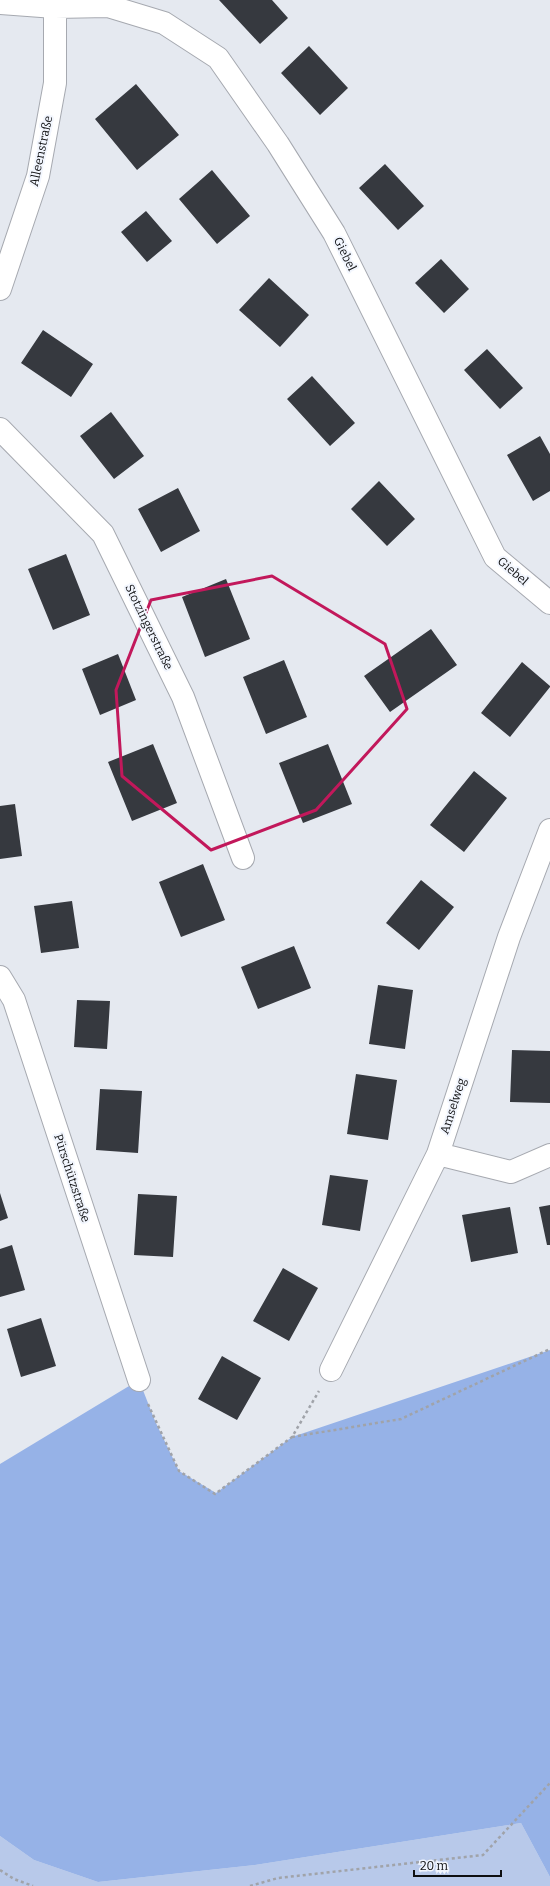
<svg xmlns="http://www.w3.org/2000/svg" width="550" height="1886" font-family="Bitter,serif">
  <rect width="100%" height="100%" fill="#e5e9f0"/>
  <!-- green -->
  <path fill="#b8c9ea" d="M521,1823L550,1877V1886H0V1836L34,1860L98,1882L255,1865Z"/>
  <!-- forest -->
  <path fill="#96b2e7" d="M550,1350V1877L521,1823L255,1865L98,1882L34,1860L0,1836V1464L139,1380L155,1421L179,1471L216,1493L292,1437Z"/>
  <!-- building -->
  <path fill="#36393f" d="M219,0H272L288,18L260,44Z
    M309,46L348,88L320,115L281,73Z
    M136,84L179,135L137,170L95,119Z
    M385,164L424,206L398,230L359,188Z
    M212,170L250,216L217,244L179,199Z
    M146,211L172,241L147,262L121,232Z
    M441,259L469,289L444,313L415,283Z
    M269,278L309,315L280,347L239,310Z
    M43,330L93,364L71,397L21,363Z
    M487,349L523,388L500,409L464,370Z
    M312,376L355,423L330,446L287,399Z
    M111,412L144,456L114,479L80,436Z
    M540,436L550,454V491L533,501L507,455Z
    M379,481L415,519L387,546L351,509Z
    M178,488L200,531L161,552L138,509Z
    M66,554L90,615L53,630L28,569Z
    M226,579L250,639L205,657L182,597Z
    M431,629L457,665L390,712L364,676Z
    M118,654L136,700L100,715L82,669Z
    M284,660L307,717L266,734L243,677Z
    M522,662L550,686V687L510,737L481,713Z
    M153,744L177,803L132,821L108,762Z
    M328,744L352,804L303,823L279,763Z
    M474,771L507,798L464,852L430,825Z
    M15,804L22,856L0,859V806Z
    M203,864L225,920L181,937L159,882Z
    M421,880L454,907L419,950L386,923Z
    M72,901L79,948L41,953L34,906Z
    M294,946L311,988L258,1009L241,967Z
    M378,985L413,990L405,1049L369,1044Z
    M77,1000L110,1001L107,1049L74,1047Z
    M512,1050L550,1051V1103L510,1102Z
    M356,1074L397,1080L388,1140L347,1134Z
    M100,1089L142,1091L138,1153L96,1150Z
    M330,1175L368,1180L360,1231L322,1225Z
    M0,1193L8,1218L0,1221Z
    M138,1194L177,1196L173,1257L134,1255Z
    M550,1205V1245H547L539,1207Z
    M510,1207L518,1253L471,1262L462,1215Z
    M12,1245L25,1290L0,1297V1249Z
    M283,1268L318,1288L289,1341L253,1321Z
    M41,1318L56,1366L21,1377L7,1329Z
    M222,1356L261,1378L237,1420L198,1399Z"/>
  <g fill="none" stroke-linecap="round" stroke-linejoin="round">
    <defs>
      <path id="minor" d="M0,3L55,7L108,6L164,23L218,58L278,144L334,233L495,557L550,603
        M0,289L38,176L55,83V7
        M0,429L103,534L183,697L243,858
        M0,977L14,1000L139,1380
        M438,1154L511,1172L550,1155
        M331,1370L438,1154L509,937L550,830"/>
    </defs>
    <!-- minor casing -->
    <use href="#minor" stroke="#a6a9b0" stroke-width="24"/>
    <!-- path -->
    <path stroke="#a0a3a9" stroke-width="2.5" stroke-dasharray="3 3" stroke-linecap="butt" d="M148,1404L179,1471L215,1494L292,1437L319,1391
      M292,1437L401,1419L550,1349
      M0,1870L14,1879L33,1886
      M250,1886L278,1878L483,1855L550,1783"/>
    <!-- minor -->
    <use href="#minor" stroke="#fff" stroke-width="22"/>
  </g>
  <!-- marked area -->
  <path fill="none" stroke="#c2185b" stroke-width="3" stroke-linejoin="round" d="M272,576L385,644L407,709L316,810L211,850L122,776L116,690L151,600Z"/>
  <g text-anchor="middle" stroke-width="4" stroke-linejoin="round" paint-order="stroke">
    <!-- street labels -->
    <g font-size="12" fill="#0e0f11" stroke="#f2f6fe">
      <text transform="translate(41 151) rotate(-78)" y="4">Alleenstraße</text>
      <text transform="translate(345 254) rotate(64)" y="4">Giebel</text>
      <text transform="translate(513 571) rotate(41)" y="4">Giebel</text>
      <text transform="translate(149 627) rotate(64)" y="4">Stotzingerstraße</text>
      <text transform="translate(453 1106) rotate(-72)" y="4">Amselweg</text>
      <text transform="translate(72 1178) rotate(72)" y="4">Pürschützstraße</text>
    </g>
  </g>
  <!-- scale -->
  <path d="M414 1870v6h87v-6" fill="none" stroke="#0e0f11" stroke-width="2"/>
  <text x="420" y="1870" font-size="12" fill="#0e0f11" stroke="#f2f6fe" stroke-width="3" paint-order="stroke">20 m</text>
</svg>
